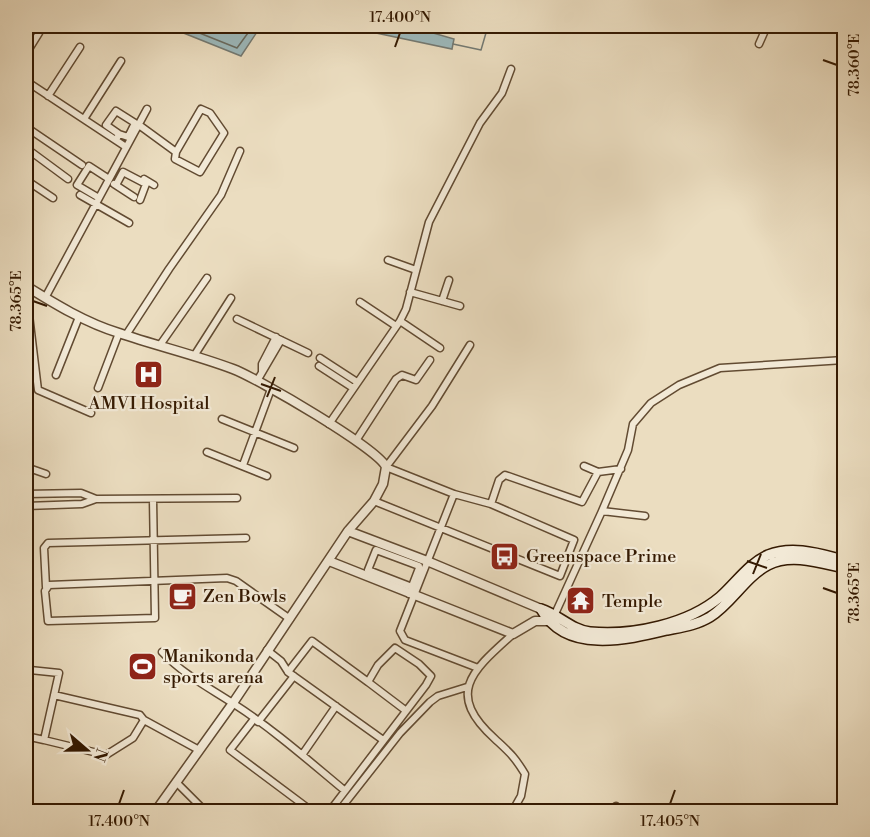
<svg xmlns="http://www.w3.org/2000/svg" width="870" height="837" font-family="'Libre Bodoni',serif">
  <rect width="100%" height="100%" fill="#ebddc0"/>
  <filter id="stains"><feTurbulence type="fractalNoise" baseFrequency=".00333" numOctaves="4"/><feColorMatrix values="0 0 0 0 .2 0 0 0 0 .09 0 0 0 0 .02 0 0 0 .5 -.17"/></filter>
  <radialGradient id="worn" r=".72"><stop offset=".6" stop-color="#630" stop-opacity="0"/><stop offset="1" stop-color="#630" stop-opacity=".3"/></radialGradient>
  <!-- water -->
  <path fill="#9cb9bc" stroke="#737972" stroke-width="1.5" d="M166,26H261L241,56Z
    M343,26H409L454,39L452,49Z"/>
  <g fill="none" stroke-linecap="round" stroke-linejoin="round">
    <!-- shore -->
    <path stroke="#686a5f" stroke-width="1.5" d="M182,26L237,48L253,26"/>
    <!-- stream -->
    <path stroke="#737972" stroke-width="1.5" d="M453,44L481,50L488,26"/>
    <defs>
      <path id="minor" d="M759,44L767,26
        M26,54L39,33V26
        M26,81L126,147
        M48,96L80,47
        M84,119L121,61
        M139,125L176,152L175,159L200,172L224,133L210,113L201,109L176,152
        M26,127L82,165
        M116,140L119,134L106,125L116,111L135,123L128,137L119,134
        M26,148L68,179
        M144,179L154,185
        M26,180L53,198
        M114,184L134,197
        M116,185L123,172L146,184L140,200
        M80,195L129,223
        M99,198L77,185L89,166L109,179
        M388,260L416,270
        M26,290L38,390L91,413
        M410,292L460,306
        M45,298L147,109
        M442,301L449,280
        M360,302L396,326
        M237,319L308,353
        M400,321L406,309L429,222L480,123L502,93L511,69
        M126,335L169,269L221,195L240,151
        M160,345L207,278
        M194,356L231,298
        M320,358L357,382
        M319,366L353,388
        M262,372V364L276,337
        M56,375L79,317
        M257,381L281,340
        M98,388L119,333
        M26,392L29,393
        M222,419L294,448
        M329,424L400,321L440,348
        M357,439L396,379L402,375L416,380L430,360
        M207,452L267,476
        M243,465L271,389
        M584,466L598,472L621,469
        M26,467L46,474
        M26,494L81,493L96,499
        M454,494L386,467L432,406L470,345
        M153,499L155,618L48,621L45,591L49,585L227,578L236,581L290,619
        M374,501L560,576L574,540L491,504
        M26,506L82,504L96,499L237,498
        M602,511L628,450L633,424L651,403L679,385L720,368L844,360
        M46,587L44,548L48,543L246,538
        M409,594L419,568V566L376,550L368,570L412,587
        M555,614L602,511L645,516
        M267,650L281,661L288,672L383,740
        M162,652C184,675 208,687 234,704C273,729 309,761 344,790
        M478,668L405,640L400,631L454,494L491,504L499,480L505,475L582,502L598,472
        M288,672L312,641L368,682
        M26,676L30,670L59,673L44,740L26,736
        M54,695L140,715L144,720L199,750
        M254,719L230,750L313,812
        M258,722L294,676
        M44,740L106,755L133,738L144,720
        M302,755L336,706
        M176,782L206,812
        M329,812L426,685L431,676L419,664L395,648L378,665L368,682L405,710
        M338,812L400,733L430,702L438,696L467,687
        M512,812L521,796L525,774C514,756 510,753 495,739C444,693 473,670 513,634
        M614,812L616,806"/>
      <path id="tertiary" d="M26,286C55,304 86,323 119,333C157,346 196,355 233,369C257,378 379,449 386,467L383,484L374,501L348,531L233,703L155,812
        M348,531L427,561L541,609
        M329,561L513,634L535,621H548L552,617"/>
      <path id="secondary" d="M541,609C566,654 626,640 667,630C682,627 697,625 710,617C732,603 745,577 768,565C791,553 821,563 844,568
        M541,609C559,615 572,630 590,632C633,636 688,624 720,597C736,583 748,564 768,555C793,545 820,554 844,560"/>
    </defs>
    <!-- minor casing -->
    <use href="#minor" stroke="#624b32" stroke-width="9"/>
    <!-- tertiary casing -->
    <use href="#tertiary" stroke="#624b32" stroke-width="11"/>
    <!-- secondary casing -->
    <use href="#secondary" stroke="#351a02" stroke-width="12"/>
    <!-- minor -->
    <use href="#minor" stroke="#f2e9d6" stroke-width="6"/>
    <!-- tertiary -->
    <use href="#tertiary" stroke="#f2e9d6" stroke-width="8"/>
    <!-- secondary -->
    <use href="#secondary" stroke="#f2e9d6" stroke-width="9"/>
  </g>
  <!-- ticks -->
  <path fill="none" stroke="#351a02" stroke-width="2" d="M395,47L400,33M823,60L837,65M33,301L47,306M261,384L281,391M267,397L275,377M747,561L767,568M753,574L761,554M823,588L837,593M119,804L124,790M670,804L675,790"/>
  <!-- icons -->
  <defs>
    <symbol id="hospital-square" viewBox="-11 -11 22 22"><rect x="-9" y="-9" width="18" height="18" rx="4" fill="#8f2418" stroke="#f2e9d6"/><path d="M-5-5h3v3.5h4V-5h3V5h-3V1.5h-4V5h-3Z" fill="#fff"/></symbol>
    <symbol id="bus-square" viewBox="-11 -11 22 22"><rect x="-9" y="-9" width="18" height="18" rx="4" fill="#8f2418" stroke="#f2e9d6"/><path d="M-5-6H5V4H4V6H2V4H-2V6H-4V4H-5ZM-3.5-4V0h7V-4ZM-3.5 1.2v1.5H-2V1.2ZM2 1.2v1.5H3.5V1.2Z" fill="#fff"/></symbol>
    <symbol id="cafe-square" viewBox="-11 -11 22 22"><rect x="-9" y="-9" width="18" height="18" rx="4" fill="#8f2418" stroke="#f2e9d6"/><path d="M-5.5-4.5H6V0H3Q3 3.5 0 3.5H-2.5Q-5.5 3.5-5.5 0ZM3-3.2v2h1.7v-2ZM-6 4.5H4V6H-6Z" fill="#fff"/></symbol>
    <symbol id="temple-square" viewBox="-11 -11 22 22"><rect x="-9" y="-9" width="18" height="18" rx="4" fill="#8f2418" stroke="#f2e9d6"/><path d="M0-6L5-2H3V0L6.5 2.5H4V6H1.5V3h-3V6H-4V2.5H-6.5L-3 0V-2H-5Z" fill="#fff"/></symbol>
    <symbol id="stadium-square" viewBox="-11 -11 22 22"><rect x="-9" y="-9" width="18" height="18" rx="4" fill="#8f2418" stroke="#f2e9d6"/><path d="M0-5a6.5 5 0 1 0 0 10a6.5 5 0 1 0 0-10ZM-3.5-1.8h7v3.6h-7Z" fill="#fff"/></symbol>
  </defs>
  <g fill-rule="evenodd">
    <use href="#hospital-square" x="132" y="358" width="33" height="33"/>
    <use href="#bus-square" x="488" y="540" width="33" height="33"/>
    <use href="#cafe-square" x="166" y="580" width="33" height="33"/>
    <use href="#temple-square" x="564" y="584" width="33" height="33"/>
    <use href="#stadium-square" x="126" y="650" width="33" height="33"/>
  </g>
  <g text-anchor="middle" stroke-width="4.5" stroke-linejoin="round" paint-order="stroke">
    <!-- poi labels -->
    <g font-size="18" fill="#351a02" stroke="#f2e9d6" text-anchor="start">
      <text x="149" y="409" text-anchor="middle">AMVI Hospital</text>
      <text x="526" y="562">Greenspace Prime</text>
      <text x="203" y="602">Zen Bowls</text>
      <text x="602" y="607">Temple</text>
      <text x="163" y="662">Manikonda<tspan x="163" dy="21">sports arena</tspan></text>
    </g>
  </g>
  <!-- margin -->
  <rect width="870" height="837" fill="none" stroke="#ebddc0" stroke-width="66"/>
  <!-- north arrow -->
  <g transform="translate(87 750) rotate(110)" stroke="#f2e9d6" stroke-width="4.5" paint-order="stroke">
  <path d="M0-4.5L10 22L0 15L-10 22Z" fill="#351a02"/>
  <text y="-9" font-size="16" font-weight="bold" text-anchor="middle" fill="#351a02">N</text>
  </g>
  <rect x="33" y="33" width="804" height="771" fill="none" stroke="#351a02" stroke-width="2"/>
  <g font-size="15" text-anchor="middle" fill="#351a02">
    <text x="400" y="22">17.400°N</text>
    <text transform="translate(854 65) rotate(-90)" y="5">78.360°E</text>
    <text transform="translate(16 301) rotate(-90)" y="5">78.365°E</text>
    <text transform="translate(854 593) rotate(-90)" y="5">78.365°E</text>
    <text x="119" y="826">17.400°N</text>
    <text x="670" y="826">17.405°N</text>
  </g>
  <rect width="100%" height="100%" filter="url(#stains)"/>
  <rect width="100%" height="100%" fill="url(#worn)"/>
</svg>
